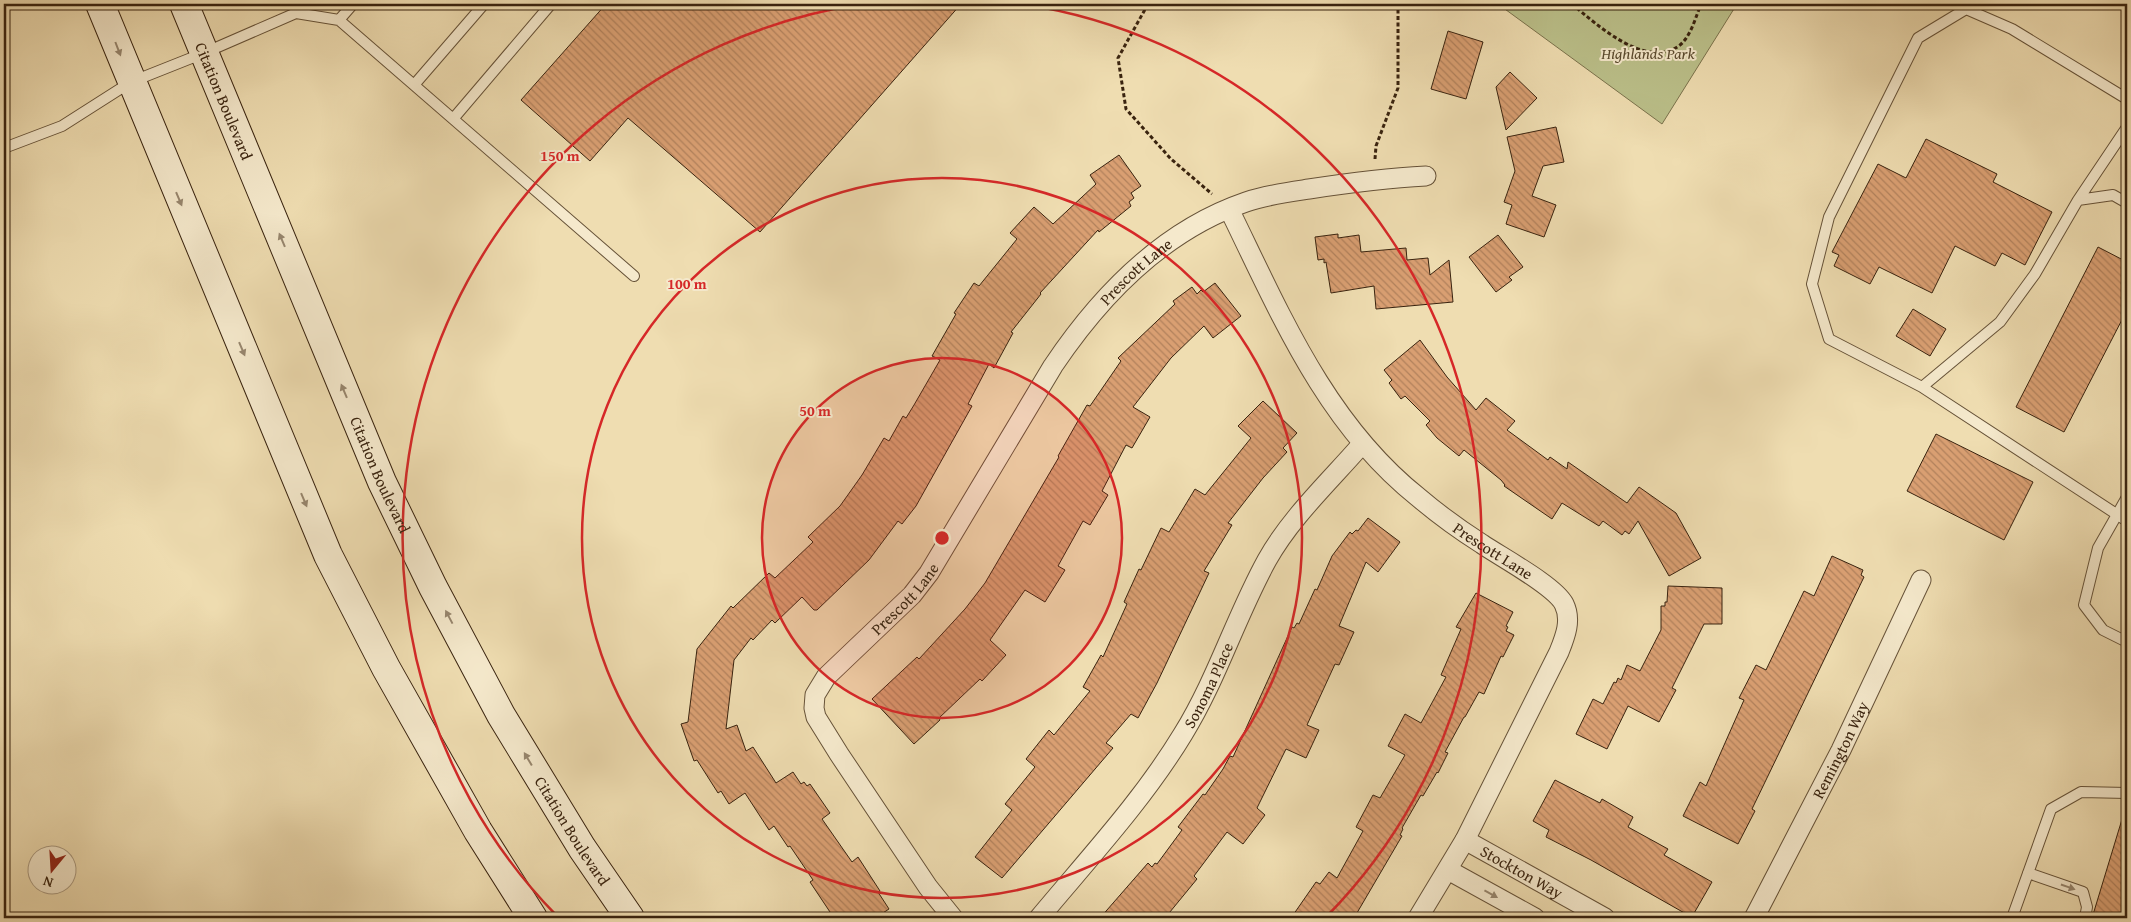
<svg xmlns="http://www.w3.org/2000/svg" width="2131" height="922" font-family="'Gentium Book Plus',serif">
  <defs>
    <pattern id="building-back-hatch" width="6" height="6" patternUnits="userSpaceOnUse" patternTransform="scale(1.25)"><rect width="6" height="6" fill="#d99f72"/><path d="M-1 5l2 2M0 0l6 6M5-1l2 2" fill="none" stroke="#b1815c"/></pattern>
  </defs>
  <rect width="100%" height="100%" fill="#efddb1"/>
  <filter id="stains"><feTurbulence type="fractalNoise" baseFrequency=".004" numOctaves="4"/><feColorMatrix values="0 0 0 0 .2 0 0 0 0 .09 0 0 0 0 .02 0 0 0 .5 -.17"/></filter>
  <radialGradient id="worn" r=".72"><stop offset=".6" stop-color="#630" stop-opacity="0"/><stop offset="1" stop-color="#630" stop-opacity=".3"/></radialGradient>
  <!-- green -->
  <path fill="#bbc08a" stroke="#7a724c" d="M1498,4H1737L1662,124Z"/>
  <!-- building -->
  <path fill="url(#building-back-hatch)" stroke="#39230f" d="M606,4H961L760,232L628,118L590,161L521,100Z
    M1448,31L1483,42L1466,99L1431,89Z
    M1510,72L1537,98L1506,130L1496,87Z
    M1556,127L1564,162L1543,166L1532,196L1556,205L1544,237L1506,224L1512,205L1504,202L1515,171L1507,137Z
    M1926,139L1997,174L1993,182L2052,212L2025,265L2002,253L1995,266L1955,246L1932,293L1879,267L1870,284L1834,266L1839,255L1832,252L1878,164L1906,178Z
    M1119,155L1141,186L1131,193L1134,198L1129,202L1131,206L1099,232L1098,230L1040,293L1041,294L1011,332L1013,333L994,368L989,364L968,404L972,406L916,506L902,524L898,521L869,560L817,610H814L802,597L775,623L772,620L753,640L751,638L734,660L726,729L737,725L746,751L753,747L776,783L793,772L801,784L804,782L807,786L810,784L830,813L822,819L852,862L858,857L880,891L878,892L889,909L875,918H834L810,882L813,880L790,846L788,847L774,826L769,830L745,793L729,804L721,791L718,793L697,760L694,761L681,724L688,722L697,649L731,606L733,608L769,573L775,578L813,542L808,537L840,506L862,475L884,438L889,441L903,416L906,418L914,405L940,360L932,356L956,314L954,313L974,283L979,286L1017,239L1010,233L1034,207L1053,224L1096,184L1090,175Z
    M1338,234V238L1359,235L1361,252L1406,248L1407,260L1428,258L1430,275L1449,260L1453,302L1376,309L1374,286L1331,293L1326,262L1324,263V259L1318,260L1315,237Z
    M1498,235L1523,267L1509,277L1512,280L1496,292L1469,257Z
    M2098,247L2127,262V310L2064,432L2016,407Z
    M1215,283L1241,316L1213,338L1204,326L1171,358L1133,407L1150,417L1132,448L1126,445L1102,491L1108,495L1090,525L1083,521L1058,566L1065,570L1045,602L1025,590L990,640L1006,655L982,681L980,679L939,718L940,720L914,744L872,699L917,657L919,659L965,609L985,583L1059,457L1058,456L1087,405L1090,406L1121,361L1118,358L1175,304L1173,301L1192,287L1197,294L1201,290L1203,292Z
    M1913,309L1946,329L1930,356L1896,336Z
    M1420,340L1447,377L1476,410L1486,398L1515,421L1507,430L1548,460L1550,457L1567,469L1568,462L1627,503L1639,487L1676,513L1701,558L1669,576L1638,521L1629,534L1625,531L1622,535L1603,521L1599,526L1562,503L1552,519L1504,486L1505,485L1501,480L1464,450L1459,456L1437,438L1426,425L1430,421L1405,396L1401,399L1389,383L1392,380L1384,370Z
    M1263,401L1297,433L1283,448L1287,452L1263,478L1228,523L1232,525L1204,571L1209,573L1157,683L1138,718L1131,714L1106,743L1113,748L1002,878L975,857L1012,810L1005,804L1035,767L1026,759L1049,730L1054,735L1090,691L1083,687L1101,655L1103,657L1127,604L1124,602L1139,569L1141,570L1161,528L1169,532L1195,489L1205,495L1251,438L1238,426Z
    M1936,434L2033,482L2004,540L1907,491Z
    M1368,518L1400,542L1378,572L1366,562L1339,626L1354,632L1339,665L1335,664L1307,725L1319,730L1306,758L1286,749L1257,808L1265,815L1243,844L1227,832L1194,876L1197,879L1165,918H1100L1148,863L1152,867L1155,863L1157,864L1182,830L1178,827L1203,794L1205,795L1223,769L1230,756L1233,757L1292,627L1294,628L1297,623L1299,624L1315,589L1317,590L1332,556L1350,532L1352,534L1356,530L1358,531Z
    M1832,556L1863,570L1861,575L1864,577L1752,809L1755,811L1738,844L1683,816L1700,782L1706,786L1744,700L1739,698L1756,665L1766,670L1804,591L1814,596Z
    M1668,586L1722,588V624H1704L1672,688L1676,690L1659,722L1628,706L1607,749L1576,734L1593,699L1603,704L1614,682L1616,683L1618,678L1621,680L1627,665L1640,671L1661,630V606H1665V602H1667Z
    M1476,593L1513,612L1506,626L1508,627L1506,631L1514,635L1503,657L1501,656L1484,694L1479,692L1465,717H1464L1445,752L1448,753L1438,773L1437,772L1423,796L1421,795L1402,828L1403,829L1400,835L1402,836L1354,918H1291L1316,882L1320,884L1329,872L1337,878L1363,831L1356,827L1373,795L1380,798L1405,755L1388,746L1405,714L1421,723L1446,677L1441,675L1461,629L1456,627Z
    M1555,780L1600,803L1602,799L1633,817L1628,827L1668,849L1664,855L1712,882L1693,915L1690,912L1688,915L1591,860L1546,837L1549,830L1533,821Z
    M2123,816H2127V918H2092Z"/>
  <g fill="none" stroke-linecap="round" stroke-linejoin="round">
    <defs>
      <path id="service" d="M339,20L353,4
        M414,85L484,4
        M2127,99L2012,29L1966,9L1918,38L1829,217L1812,284L1829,339L1922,387L2127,521
        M453,119L551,4
        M4,148L62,126L131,82L204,53L296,13L339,20L634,276
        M2078,200L2127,127
        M1922,387L2000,322L2035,274L2078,200L2113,195L2127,203
        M2127,497L2098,548L2084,605L2103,630L2127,642
        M2028,873L2083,892L2087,907L2085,918
        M2012,918L2051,809L2081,792L2127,793"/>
      <g id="minor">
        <path id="s1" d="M1229,209C1280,313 1325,423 1418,497C1438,514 1460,530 1482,544C1501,557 1555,586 1564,604C1572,620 1565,637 1559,652L1465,840L1418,918"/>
        <path id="s2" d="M1465,840L1605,918"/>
        <path d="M1448,870L1535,918"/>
        <path id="s3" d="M953,918L928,887L839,754L816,717L814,708L815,695L826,677L912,595L929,573L1053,366C1100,296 1164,230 1246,202C1266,195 1289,192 1309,189C1348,183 1387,178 1426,176"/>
        <path id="s4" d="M1039,918C1089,858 1143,800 1183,734C1217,679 1236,616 1267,560C1291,517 1330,481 1362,444"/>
        <path id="s5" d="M1754,918L1841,750L1921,580"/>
      </g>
      <g id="secondary">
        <path d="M100,4L328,555L386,668L478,831L533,918"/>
        <path id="s6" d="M184,4L382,482L433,587L501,715L582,848L630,918"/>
      </g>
    </defs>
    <!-- service casing -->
    <use href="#service" stroke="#665238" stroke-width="12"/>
    <!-- minor casing -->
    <use href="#minor" stroke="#665238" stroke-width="21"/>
    <!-- secondary casing -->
    <use href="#secondary" stroke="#39230f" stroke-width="30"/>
    <!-- path -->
    <path stroke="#39230f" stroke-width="3" stroke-dasharray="4 2.5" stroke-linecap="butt" d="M1148,4L1118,58L1126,109L1171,159L1212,194
      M1572,4C1596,24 1647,71 1680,45C1691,36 1696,16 1701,4
      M1375,159L1376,146L1398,88V4"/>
    <!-- service -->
    <use href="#service" stroke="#f5e9cc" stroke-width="10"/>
    <!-- minor -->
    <use href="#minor" stroke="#f5e9cc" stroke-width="19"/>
    <!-- secondary -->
    <use href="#secondary" stroke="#f5e9cc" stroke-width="28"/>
  </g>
  <!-- one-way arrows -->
  <defs><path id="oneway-solid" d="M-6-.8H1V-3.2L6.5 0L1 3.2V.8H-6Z" transform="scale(1.25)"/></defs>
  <g fill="#97866e">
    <use href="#oneway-solid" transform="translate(118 49) rotate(69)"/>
    <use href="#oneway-solid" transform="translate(179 199) rotate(67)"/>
    <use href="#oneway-solid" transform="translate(282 240) rotate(-113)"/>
    <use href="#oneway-solid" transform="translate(242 349) rotate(67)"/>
    <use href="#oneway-solid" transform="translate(344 391) rotate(-113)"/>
    <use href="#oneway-solid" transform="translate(304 500) rotate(67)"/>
    <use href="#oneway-solid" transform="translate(449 617) rotate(-118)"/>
    <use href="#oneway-solid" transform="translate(528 759) rotate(-121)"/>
    <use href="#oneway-solid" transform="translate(2068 887) rotate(19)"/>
    <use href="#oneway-solid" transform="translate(1491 894) rotate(29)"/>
  </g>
  <!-- distance rings -->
  <circle cx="942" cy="538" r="180" fill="#d62828" fill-opacity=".12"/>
  <g fill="none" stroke="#d62828" stroke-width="2.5">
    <circle cx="942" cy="538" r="180"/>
    <circle cx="942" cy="538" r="360"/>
    <path d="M557 916A540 540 0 0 1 862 4M1022 4A540 540 0 0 1 1327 916"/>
  </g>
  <g text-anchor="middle" stroke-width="4" stroke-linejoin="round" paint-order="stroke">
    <!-- park labels -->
    <g font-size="16" font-style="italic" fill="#5a4a2e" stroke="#f5e9cc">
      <text x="1648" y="59">Highlands Park</text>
    </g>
    <!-- street labels -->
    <g font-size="16" fill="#39230f" stroke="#f5e9cc">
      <text dy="6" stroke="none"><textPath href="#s6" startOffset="105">Citation Boulevard</textPath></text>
      <text dy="6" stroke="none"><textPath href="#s3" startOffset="801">Prescott Lane</textPath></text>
      <text dy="6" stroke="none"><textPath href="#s6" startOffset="510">Citation Boulevard</textPath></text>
      <text dy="6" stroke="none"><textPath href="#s1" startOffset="440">Prescott Lane</textPath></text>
      <text dy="6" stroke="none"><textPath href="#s3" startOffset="398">Prescott Lane</textPath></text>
      <text dy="6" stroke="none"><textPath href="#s4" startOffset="289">Sonoma Place</textPath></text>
      <text dy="6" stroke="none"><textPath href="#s5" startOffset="189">Remington Way</textPath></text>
      <text dy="6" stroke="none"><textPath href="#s6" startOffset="915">Citation Boulevard</textPath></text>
      <text dy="6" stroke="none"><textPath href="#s2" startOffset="65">Stockton Way</textPath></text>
    </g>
  </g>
  <circle cx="942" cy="538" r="8" fill="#d62828" stroke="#f5e9cc" stroke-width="2.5"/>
  <g font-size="15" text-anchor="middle" font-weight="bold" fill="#d62828" stroke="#f5e9cc" stroke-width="4" stroke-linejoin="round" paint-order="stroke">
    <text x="560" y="161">150 m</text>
    <text x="687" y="289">100 m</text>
    <text x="815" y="416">50 m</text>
  </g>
  <!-- margin -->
  <rect width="2131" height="922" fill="none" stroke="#efddb1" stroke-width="20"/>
  <rect x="5" y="5" width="2121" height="912" fill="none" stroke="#39230f" stroke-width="2.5"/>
  <rect x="10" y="10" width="2111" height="902" fill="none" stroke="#39230f"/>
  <!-- north arrow -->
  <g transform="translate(52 870) rotate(198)"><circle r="24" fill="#f5e9cc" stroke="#aa9a80"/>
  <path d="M0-4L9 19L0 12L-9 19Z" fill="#8f2418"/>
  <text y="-8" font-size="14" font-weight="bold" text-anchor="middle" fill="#39230f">N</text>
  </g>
  <rect width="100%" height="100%" filter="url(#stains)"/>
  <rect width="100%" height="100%" fill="url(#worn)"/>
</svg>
